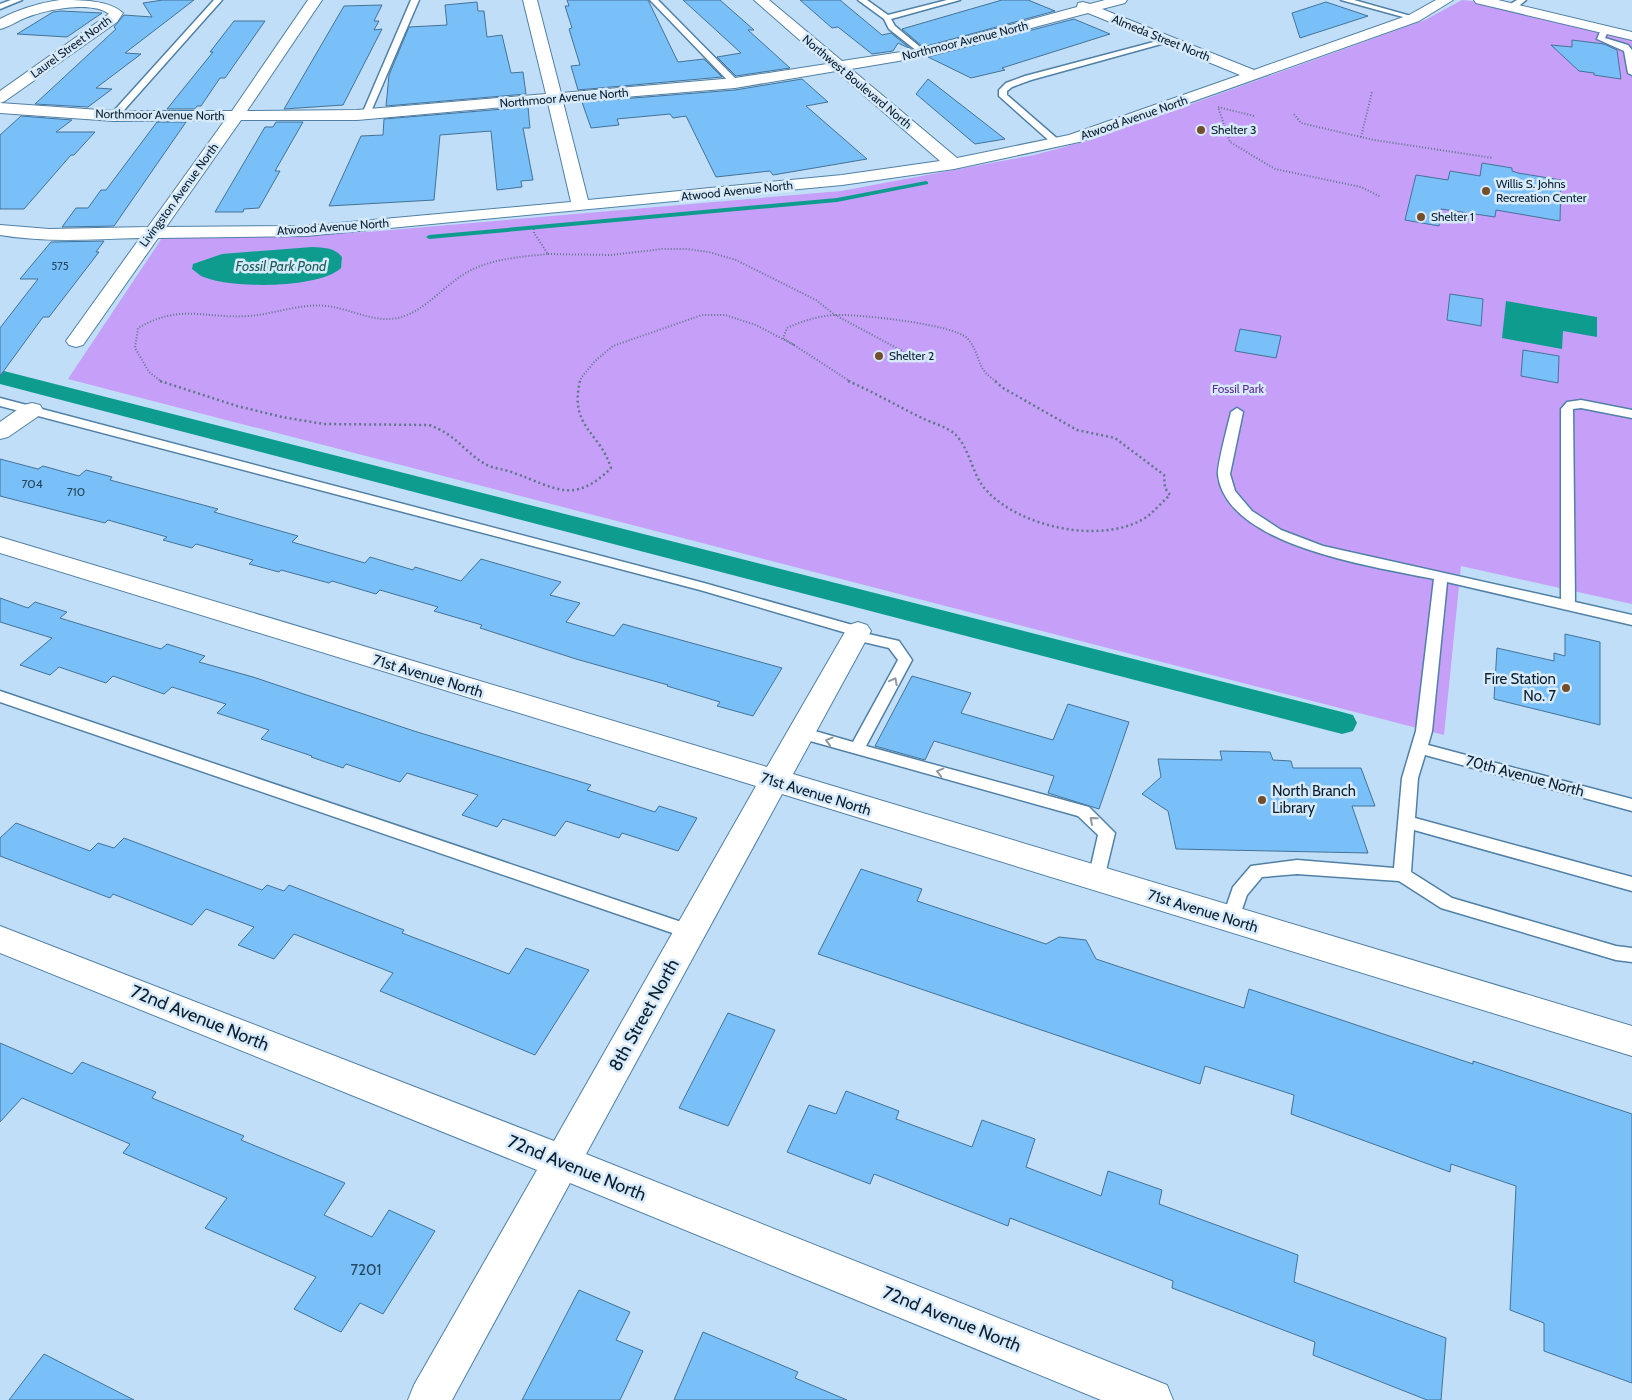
<svg xmlns="http://www.w3.org/2000/svg" width="1632" height="1400" font-family="Cabin,sans-serif">
  <rect width="100%" height="100%" fill="#c0def7"/>
  <!-- green -->
  <path fill="#c69ff8" d="M1462,0L1472,1L1632,38V604L1461,566L1444,735L68,379L162,238L367,232L841,191L1034,155L1094,139L1425,20Z"/>
  <!-- water -->
  <path fill="#0d9c8e" d="M312,247C324,248 334,247 342,257L341,268C319,289 229,289 201,276C198,274 195,271 192,269L193,264L222,254Z
    M1506,301L1597,317V337L1563,331L1562,349L1502,338Z"/>
  <g fill="none" stroke-linecap="round" stroke-linejoin="round">
    <!-- stream -->
    <path fill="#0d9c8e" fill-rule="evenodd" d="M926,181L928,182V184L837,202L429,239L426,237L429,235L837,198Z"/>
    <!-- canal -->
    <path fill="#0d9c8e" fill-rule="evenodd" d="M0,370L1342,712L1353,715L1357,723L1353,731L1342,734L0,384Z"/>
  </g>
  <!-- building -->
  <path fill="#79bff8" stroke="#447398" d="M163,0H194L125,53L141,54L96,88L112,89L88,107L35,104L116,29L114,27L124,15L152,17L143,3Z
    M567,0H648L678,62L704,59L722,77L578,90L571,66L580,65L569,29L572,28L565,6H569Z
    M683,0H720L754,30H748L790,68L736,76L717,57L741,53Z
    M800,0H840L882,35L891,33L911,49L898,43L893,51L872,54L838,27L832,28Z
    M1002,0H1028L1055,11L923,47L902,29Z
    M477,2L478,11H484L487,37L502,35L511,73L523,72L526,94L386,106L389,75L409,27L447,25L445,5Z
    M1326,2L1368,16L1300,38L1292,13Z
    M382,5L374,21H379L374,30L382,29L343,105L284,109L344,6Z
    M61,11L102,13L67,37L17,34L53,12Z
    M1074,19L1110,34L1002,68L1005,70L971,78L928,57Z
    M234,21H265L225,78H220L201,106H197L195,109H167L213,52H210Z
    M1572,40L1604,44L1617,50L1621,79L1594,75V73L1579,71L1551,45L1572,47Z
    M802,79L828,102L806,106L867,159L773,175L770,171L716,177L686,116L673,118L670,114L617,119L619,125L591,128L582,102L735,90Z
    M928,79L1005,139L975,144L916,94Z
    M528,107L530,128H523L533,180L521,181L522,187L497,190L491,131L440,135L434,200L329,206L361,136L383,135L384,119Z
    M21,116L72,120L56,132H95L74,155H71L24,209H0V135Z
    M157,122H186L114,226L62,227L76,208H88L101,190H106Z
    M276,122H303L275,171H280L259,208L244,209L243,212H215L265,127H273Z
    M1482,163L1512,168V171L1518,173L1561,180L1560,221L1496,210L1495,217L1441,209L1439,226L1405,220L1416,175L1448,180L1450,171L1480,176Z
    M104,241L96,252H99L49,317H43L0,376V328L38,279H20L51,242Z
    M1450,294L1483,299L1481,326L1447,320Z
    M1240,329L1281,336L1276,358L1235,351Z
    M1523,350L1559,356L1558,383L1521,376Z
    M0,459L38,469L43,466L79,476L86,470L112,477L110,480L218,509L214,512L298,536L292,542L365,563L370,557L413,570L415,567L461,581L481,559L561,582L550,595L580,603L566,622L614,636L623,624L782,668L753,716L717,706L720,702L667,686L668,685L576,659L480,628L482,625L434,611L438,607L380,590L376,594L332,581L329,583L281,570L279,572L249,564L253,560L196,544L192,548L163,540L167,537L108,520L105,523L0,496Z
    M0,598L28,608L35,602L67,612L60,618L161,649L167,644L205,656L199,662L253,677L414,731L591,785L587,790L655,812L659,806L697,818L678,851L622,833L619,838L566,821L555,836L503,819L497,827L462,815L478,795L407,773L400,782L346,764L343,768L311,757L312,756L261,739L269,730L217,713L226,704L172,687L164,694L113,676L106,683L59,667L50,675L20,665L52,638L0,622Z
    M1565,634L1600,642V725L1494,699L1497,648L1554,661V653L1565,656Z
    M912,676L971,693L961,713L1053,740L1068,704L1129,722L1099,809L1048,793L1054,776L934,741L925,760L875,746Z
    M1220,751L1270,752L1273,760L1291,761L1293,768H1361L1375,806H1352L1368,853L1176,849L1168,811L1142,794L1161,777L1158,759L1222,760Z
    M16,823L90,851L98,843L114,848L124,838L262,890L267,885L284,891L289,885L404,930L402,933L509,974L526,948L589,970L535,1055L380,991L393,973L294,934L274,959L238,945L254,927L206,909L192,925L113,894L110,898L0,856V838Z
    M861,869L922,889L917,901L1046,944L1059,937L1086,940L1096,959L1244,1008L1249,989L1473,1064V1061L1632,1114V1383L1544,1351V1323L1510,1310L1516,1186L1451,1164L1450,1172L1291,1114L1294,1095L1205,1066L1200,1084L818,954Z
    M728,1013L775,1030L728,1126L679,1108Z
    M0,1043L72,1074L82,1062L156,1092L152,1098L244,1136L241,1140L345,1183L324,1215L372,1237L389,1210L435,1231L383,1314L360,1303L341,1332L294,1309L316,1277L205,1228L227,1198L123,1153L130,1144L22,1098L0,1122Z
    M846,1091L899,1111L896,1119L972,1147L982,1120L1035,1139L1026,1167L1101,1196L1108,1171L1162,1190L1159,1204L1298,1255L1294,1282L1446,1338L1441,1400H1427L1313,1355L1315,1342L1172,1288L1173,1281L1010,1218L1008,1226L874,1174L870,1184L787,1152L809,1105L836,1114Z
    M579,1290L630,1312L616,1340L643,1351L620,1400H522Z
    M703,1332L798,1372L795,1378L847,1400H674Z
    M44,1354L134,1400H9Z"/>
  <g fill="none" stroke-linecap="round" stroke-linejoin="round">
    <defs>
      <path id="service" d="M11,0H22L0,9V4Z
        M214,0H222L117,118H111V114Z
        M411,0H419L370,114L363,116L362,114Z
        M650,0H658L738,81V85H732Z
        M858,0H867L888,15L947,0H960L891,19L895,26L925,51L926,53L922,55L889,29L884,19Z
        M1341,0H1354L1418,18L1414,20Z
        M1517,0H1526L1515,9H1509V5Z
        M1602,27L1609,29L1605,38L1628,45L1632,50V75L1628,73L1624,51L1597,39Z
        M1165,39L1172,41L1031,80L1012,87L1007,91V95L1060,141V145H1054L999,96V90L1006,83L1025,76Z
        M0,398L704,583L863,628L864,633L899,641L912,660L866,746L1089,807L1115,833L1104,879L1102,884L1096,886L1090,884L1088,879L1098,835L1078,816L796,737L793,733L796,729L801,727L853,742L898,660L889,648L851,639L849,636L850,634L700,590L0,406Z
        M1581,400L1632,410V418L1581,408L1573,409L1575,602L1632,615V625L1447,582L1432,731L1428,745L1632,799V811L1425,755L1418,778L1415,818L1632,877V891L1414,830L1411,872L1452,898L1616,946L1632,948V962L1616,960L1441,908L1399,881L1297,874L1262,877L1247,895L1237,924L1231,926L1225,924L1222,919L1233,887L1251,866L1297,860L1394,868L1402,778L1416,731L1434,579C1377,567 1227,547 1218,475C1217,465 1228,425 1231,412L1237,408L1243,412L1230,474L1235,491L1252,511L1281,530L1323,546L1561,599V409L1567,402Z
        M0,691L696,927L699,932L696,937L690,939L0,702Z"/>
      <path id="minor" d="M60,0C80,0 110,0 123,13L117,22L5,101L0,103V91L109,14C92,0 44,10 25,18C17,21 9,27 0,29V19C19,9 39,3 60,0Z
        M308,0H322L247,111L357,110L546,94L523,0H537L561,93L735,78L827,64L754,0H769L842,61L921,49L1077,7L1078,3L1083,2L1090,4L1105,0H1127L1125,3L1102,9L1254,70L1409,15L1436,0H1453L1419,21L1079,142L954,169L842,185L306,236L158,238L83,345L76,347L69,345L66,341L140,238C94,239 46,243 0,235V225L49,229L148,227L225,120L114,121L0,113V103L114,111H232ZM1088,13L1240,75L1069,135L957,158L851,69L922,57ZM836,71L940,161L842,175L588,200L563,102L735,88ZM548,103L571,202L306,226L166,227L241,120H357Z
        M1474,0H1498L1632,32V40L1476,3Z
        M32,403L40,405L43,410L40,415L8,437L0,439V422L24,405Z
        M0,537L767,767L849,625L858,622L867,625L871,631L793,774L1632,1026V1056L782,794L586,1154L1167,1385L1173,1400H1101L570,1183L452,1400H408L414,1385L537,1170L0,953V926L554,1141L756,786L0,553Z"/>
    </defs>
    <!-- service casing -->
    <use href="#service" stroke="#5180a6" stroke-width="3"/>
    <!-- minor casing -->
    <use href="#minor" stroke="#5180a6" stroke-width="2"/>
    <!-- path-far1 -->
    <path stroke="#5e778a" stroke-width="2" stroke-dasharray="1 2" stroke-linecap="butt" d="M1294,114L1301,123L1374,140L1493,158
      M1254,116L1218,107L1230,142L1275,169L1361,187L1381,197
      M1361,137L1372,92
      M548,254L611,255L662,249H686L709,252L736,260L816,300L835,315L908,354
      M794,345L851,382
      M794,345L783,338L787,328C802,321 818,316 835,315C858,314 952,324 967,338C977,348 977,362 985,372C988,376 993,379 997,382
      M162,382L149,372L135,348L138,328C182,303 203,319 249,316C275,314 301,303 327,306C352,309 373,323 398,318C423,312 440,290 461,276C486,259 518,257 548,254L534,233V228
      M580,382L581,378L595,361L613,346L702,315H725L756,325L794,345"/>
    <!-- path -->
    <path stroke="#5e778a" stroke-width="2.5" stroke-dasharray="2 3" stroke-linecap="butt" d="M160,381L237,406L282,417L324,424L429,425C457,435 462,450 485,464C493,469 505,469 514,473C556,488 574,505 611,468C600,432 569,427 580,381
      M848,381C874,392 897,406 922,418C932,423 948,427 956,435C971,451 972,476 987,491C1020,527 1101,545 1145,518C1154,512 1162,502 1170,495L1165,488L1164,475L1115,438L1077,430L1003,388L995,381"/>
    <!-- service -->
    <use href="#service" fill="#fff" fill-rule="evenodd"/>
    <!-- minor -->
    <use href="#minor" fill="#fff" fill-rule="evenodd"/>
  </g>
  <!-- one-way arrows -->
  <defs><path id="oneway-chevron" d="M-2-3.5L2.5 0L-2 3.5" fill="none" stroke-width="1.6" stroke-linecap="round" stroke-linejoin="round" transform="scale(1.25)"/></defs>
  <g stroke="#919aa1">
    <use href="#oneway-chevron" transform="translate(894 681) rotate(-62)"/>
    <use href="#oneway-chevron" transform="translate(829 741) rotate(-164)"/>
    <use href="#oneway-chevron" transform="translate(940 772) rotate(-165)"/>
    <use href="#oneway-chevron" transform="translate(1093 820) rotate(-139)"/>
  </g>
  <!-- markers -->
  <g fill="#734e2a" stroke="#d6eafb" stroke-width="2">
    <circle cx="1201" cy="130" r="5"/>
    <circle cx="1486" cy="191" r="5"/>
    <circle cx="1421" cy="217" r="5"/>
    <circle cx="879" cy="356" r="5"/>
    <circle cx="1566" cy="688" r="5"/>
    <circle cx="1262" cy="800" r="5"/>
  </g>
  <g text-anchor="middle" stroke-width="5" stroke-linejoin="round" paint-order="stroke">
    <!-- far-number labels -->
    <g font-size="11" fill="#264760">
      <text x="60" y="270">575</text>
    </g>
    <!-- far-street labels -->
    <g font-size="12" fill="#0b1f2e" stroke="#d6eafb">
      <text transform="translate(1161 38) rotate(22)" y="4">Almeda Street North</text>
      <text transform="translate(965 41) rotate(-14)" y="4">Northmoor Avenue North</text>
      <text transform="translate(71 47) rotate(-36)" y="4">Laurel Street North</text>
      <text transform="translate(857 82) rotate(40)" y="4">Northwest Boulevard North</text>
      <text transform="translate(564 98) rotate(-5)" y="4">Northmoor Avenue North</text>
      <text transform="translate(160 115) rotate(1)" y="4">Northmoor Avenue North</text>
      <text transform="translate(1134 118) rotate(-19)" y="4">Atwood Avenue North</text>
      <text transform="translate(737 191) rotate(-6)" y="4">Atwood Avenue North</text>
      <text transform="translate(179 195) rotate(-54)" y="4">Livingston Avenue North</text>
      <text transform="translate(333 227) rotate(-4)" y="4">Atwood Avenue North</text>
    </g>
    <!-- far-poi labels -->
    <g font-size="12" fill="#0b1f2e" stroke="#d6eafb" text-anchor="start">
      <text x="1211" y="134">Shelter 3</text>
      <text x="1496" y="188">Willis S. Johns<tspan x="1496" dy="14">Recreation Center</tspan></text>
      <text x="1431" y="221">Shelter 1</text>
      <text x="889" y="360">Shelter 2</text>
    </g>
    <!-- far-park labels -->
    <g font-size="12" fill="#622b95" stroke="#d6eafb">
      <text x="1238" y="393">Fossil Park</text>
    </g>
    <!-- number labels -->
    <g font-size="12" fill="#264760">
      <text x="32" y="488">704</text>
      <text x="76" y="496">710</text>
    </g>
    <!-- far-water labels -->
    <g font-size="14" font-style="italic" fill="#1b5d55" stroke="#d6eafb">
      <text x="281" y="271">Fossil Park Pond</text>
    </g>
    <!-- street labels -->
    <g font-size="15" fill="#0b1f2e" stroke="#d6eafb">
      <text transform="translate(428 676) rotate(17)" y="5">71st Avenue North</text>
      <text transform="translate(1525 776) rotate(15)" y="5">70th Avenue North</text>
      <text transform="translate(816 794) rotate(17)" y="5">71st Avenue North</text>
      <text transform="translate(1203 911) rotate(17)" y="5">71st Avenue North</text>
    </g>
    <!-- poi labels -->
    <g font-size="15" fill="#0b1f2e" stroke="#d6eafb" text-anchor="end">
      <text x="1556" y="684">Fire Station<tspan x="1556" dy="17">No. 7</tspan></text>
      <text x="1272" y="796" text-anchor="start">North Branch<tspan x="1272" dy="17">Library</tspan></text>
    </g>
    <!-- near-number labels -->
    <g font-size="15" fill="#264760">
      <text x="366" y="1275">7201</text>
    </g>
    <!-- near-street labels -->
    <g font-size="18" fill="#0b1f2e" stroke="#d6eafb">
      <text transform="translate(644 1015) rotate(-61)" y="6">8th Street North</text>
      <text transform="translate(200 1018) rotate(22)" y="6">72nd Avenue North</text>
      <text transform="translate(577 1168) rotate(22)" y="6">72nd Avenue North</text>
      <text transform="translate(952 1319) rotate(22)" y="6">72nd Avenue North</text>
    </g>
  </g>
</svg>
